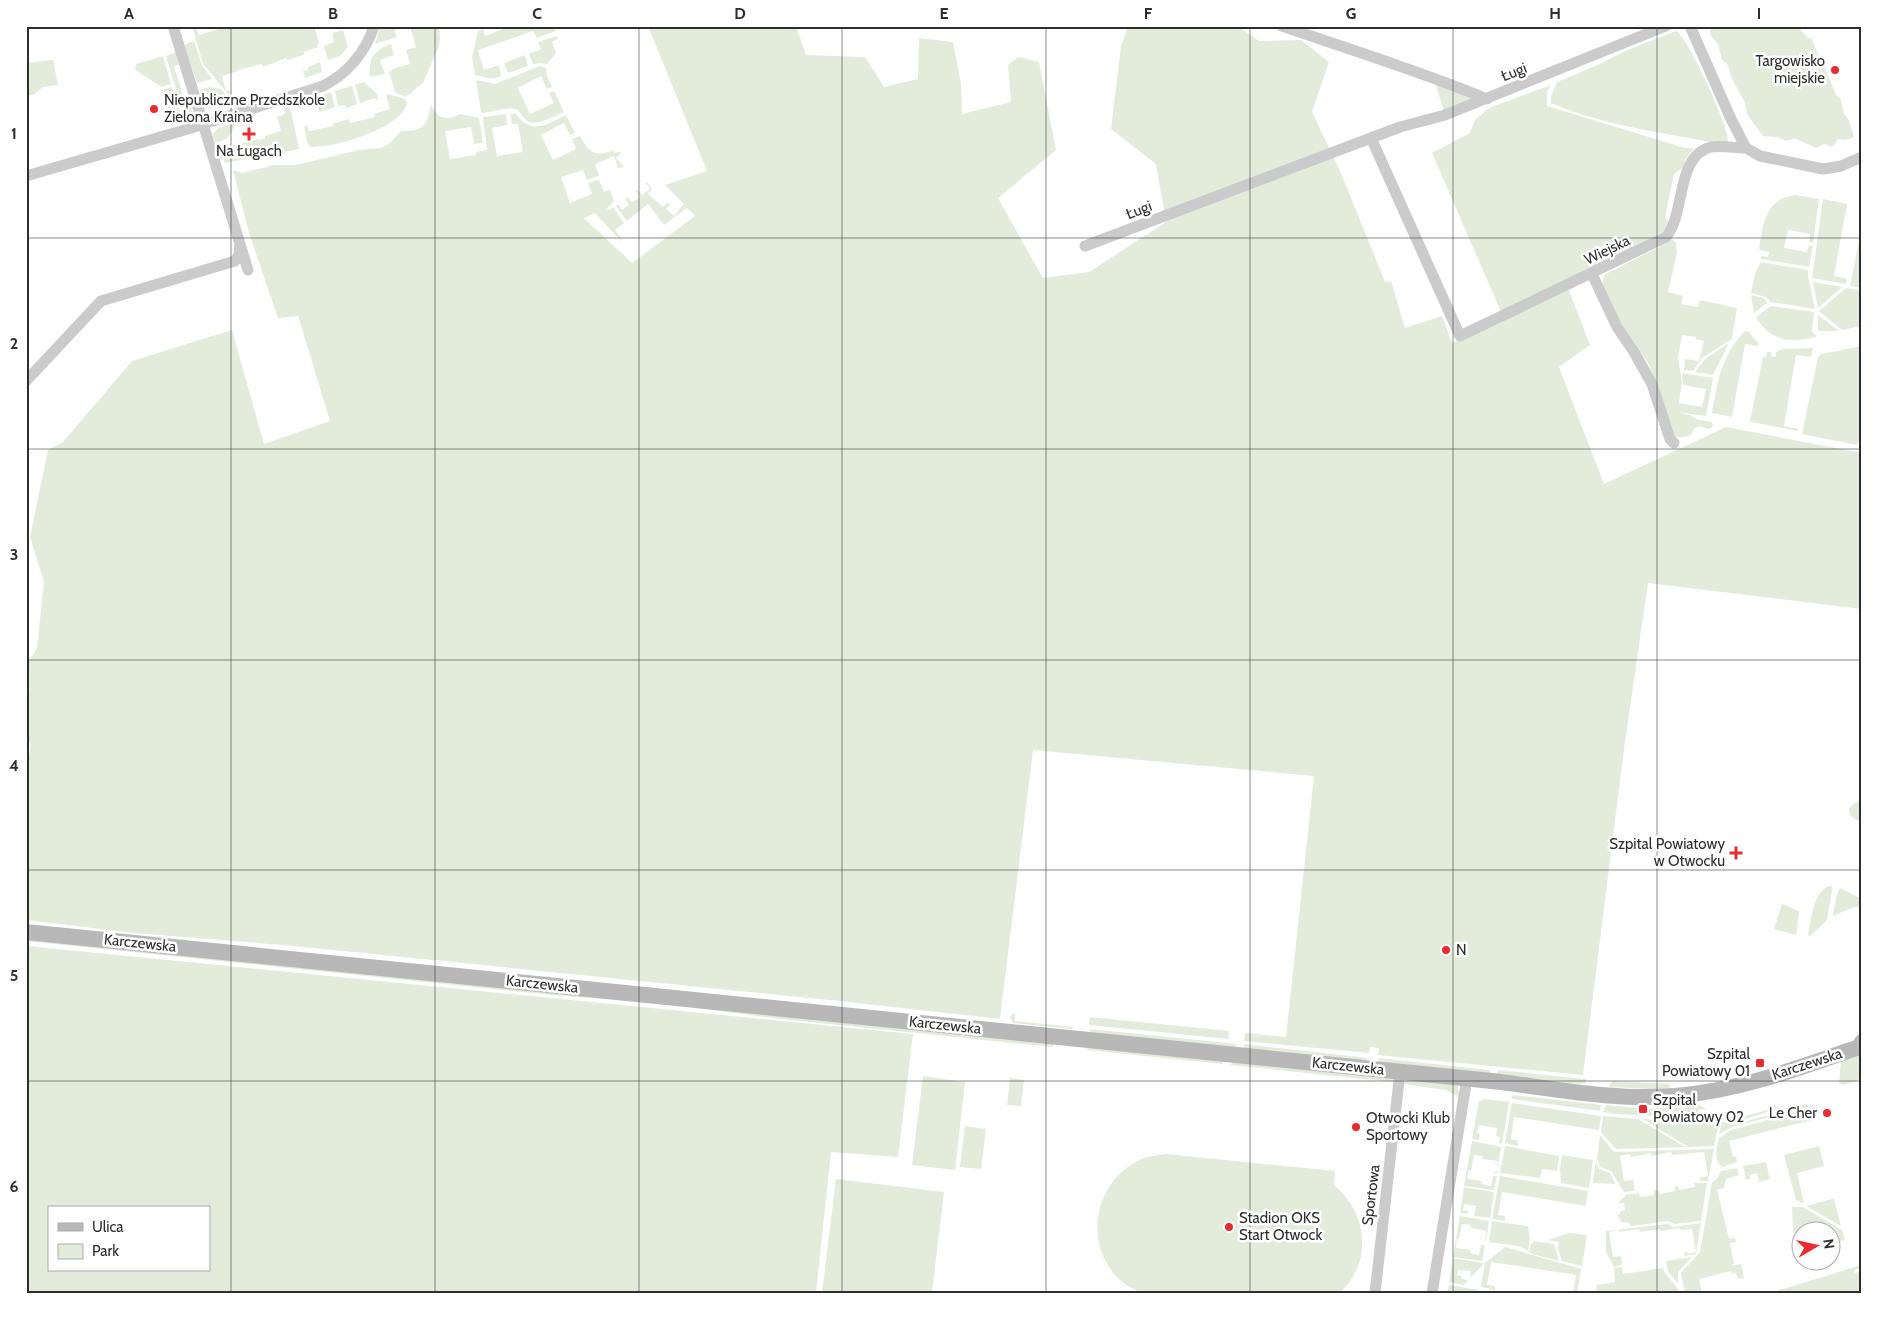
<svg xmlns="http://www.w3.org/2000/svg" width="1888" height="1319" font-family="Cabin,sans-serif">
  <rect width="100%" height="100%" fill="#fff"/>
  <!-- green -->
  <path fill="#e3ecdb" fill-rule="evenodd" d="M229,26H314L319,43L317,44L318,47L304,52V55L287,60L286,58L263,67L262,64L238,70V71L222,76L226,91L229,90L233,97L241,95L242,98L233,100L203,64L193,29L196,27L199,35Z
    M380,26H397L398,29L394,30L397,37L375,44Z
    M410,26H439L440,38L439,46L423,83L415,89L410,95L404,96L395,92L389,72L392,71V69L410,64L406,50L416,47Z
    M511,26H556L555,31L537,38L533,31L478,50L484,70L499,65L501,76L493,79L475,75L472,57L478,31L483,29L485,36Z
    M648,26H796L806,55L865,57L884,87L918,79L919,38L953,42L961,84L962,114L1011,102L1008,65L1018,57L1039,62L1056,150L998,198L1043,278L1089,272L1166,222L1156,164L1111,129L1121,46L1127,29L1150,26H1237L1259,41L1301,40L1329,62L1312,112L1341,173L1385,282L1391,281L1405,328L1442,316L1452,343L1505,321L1432,153L1470,133L1475,120L1489,108L1551,85L1547,92V106L1685,148H1694L1685,160L1684,167L1674,174L1665,217L1670,223L1665,230L1654,237L1565,280L1590,345L1559,367L1604,484L1726,427L1862,453V609L1648,583L1624,749L1583,1075L1378,1055L1379,1048L1370,1047L1369,1053L1244,1041L1245,1033L1286,1037L1314,776L1033,750L1000,1019L839,1001L283,945L134,933L26,920V776L31,744L26,739V693L30,691L26,675V660L31,658L37,648L44,582L30,537L48,450L63,442L132,361L232,330L264,444L330,421L298,316L278,318L249,233L233,170L242,173L274,165H296L359,150L381,148L391,142L401,131C424,131 427,126 431,104C436,118 447,122 460,114L479,118L483,143L474,144L471,127L445,131L450,159L476,155V152L487,150L483,118L484,117L506,114L507,125L492,128L497,156L523,152L518,124H512L510,114H516C531,135 546,125 566,115L575,133L570,135L564,123L541,135L553,160L576,149L572,139L580,136C590,154 595,157 614,150L615,153L620,152L621,153L616,158L624,167L618,168L614,156L595,164L599,176L587,180L583,170L561,177L570,203L592,194L588,183L599,180L604,192L610,190L614,201L607,209L609,210L613,207L624,223L615,230L622,240L621,241L595,213L584,218L632,263L695,216L687,208L664,225L648,204L627,221L616,206L618,204L622,210L629,205L625,199L628,197L632,202L640,197L636,191L638,190L642,195L650,189L646,183H648L652,189L648,194L663,207L668,202L670,204L666,209L674,216L684,204L665,185L707,171Z
    M1722,26H1797L1808,38H1811C1819,57 1829,76 1836,95L1840,97L1844,114L1849,120L1854,137L1846,140L1838,139L1832,147L1825,144L1816,148L1794,138L1787,141L1776,137L1763,136L1747,114L1745,103L1732,79L1727,63L1722,60L1718,44L1710,35V29Z
    M343,30L348,47L340,56L328,60L324,46L334,42L332,33Z
    M1676,31C1687,35 1731,131 1728,142L1723,144C1668,134 1601,125 1551,103V96L1557,82L1600,64L1625,51Z
    M557,36L558,39L552,42L556,53L547,64L541,63L533,64L529,54L541,49L538,42Z
    M194,41L202,65L212,79L197,83L184,45Z
    M391,44L394,55L380,60L385,74L370,77C369,57 373,51 391,44Z
    M176,52L180,64L174,66L185,102L189,101L192,113L185,118L166,56Z
    M525,55L528,66L508,73L504,63Z
    M163,56L171,84L162,87L135,70L136,64Z
    M53,60L58,85L43,87L33,95L26,96V63Z
    M320,62L322,72L305,78L303,71L308,70V67Z
    M540,66L546,68L547,76L552,87L547,89L541,76L518,88L530,114L554,103L549,93L554,91L564,112C554,116 535,128 526,120C522,116 520,110 515,109C506,107 492,112 483,113L481,112L476,80L495,84Z
    M1433,76L1487,99L1445,115Z
    M364,82L377,94L378,99L376,100L375,98L360,103L355,85Z
    M352,86L357,104L346,108L345,105L338,106L335,91Z
    M172,87L182,117L172,122L162,90Z
    M209,87L221,89L231,100L208,107L206,104L203,105L200,90Z
    M331,92L335,107L319,112L315,98Z
    M388,94L405,99L407,103C401,129 334,148 310,147L307,142L304,127L307,125L309,131L333,126L332,124L349,119L350,123L375,117L374,114L390,109L386,95Z
    M288,107L291,111L299,149L225,163L223,159H220L218,150L258,139L259,140L265,138V136L281,131L277,117L285,114L284,109Z
    M235,123C232,134 227,142 215,142L212,132L214,133L218,128Z
    M1795,195L1819,199L1813,243L1809,242L1810,234L1788,230L1784,248L1807,252L1809,245L1813,246L1809,267L1761,259V256L1768,257L1769,252L1760,250L1759,248C1764,224 1764,199 1795,195Z
    M1823,199L1847,204L1834,276L1847,279L1846,284L1812,278Z
    M1862,226V288L1850,286Z
    M1672,239L1676,243L1677,253L1668,292L1683,296L1681,304L1698,307L1700,300L1737,308L1732,339L1702,358L1693,371L1684,370L1685,359L1699,361L1704,341L1696,339V337L1682,335L1678,358L1682,382L1678,408L1679,403L1702,407L1706,389L1683,385L1682,373L1713,378L1706,416L1677,412L1689,415L1699,420L1712,422L1713,426L1709,429L1699,426L1694,429L1691,435C1684,438 1678,439 1672,434C1665,412 1659,386 1649,365C1642,351 1592,290 1605,275C1609,271 1616,270 1622,266C1638,256 1656,251 1672,239Z
    M1761,262L1808,270V277L1815,309L1771,302L1766,297L1751,293L1755,273Z
    M1813,282L1842,287L1818,308Z
    M1846,288L1862,291V326L1842,330L1819,311Z
    M1751,295L1764,298L1767,303L1754,313Z
    M1771,306L1814,312L1812,332L1816,335V337C1789,343 1771,342 1756,317Z
    M1818,315L1839,331H1818Z
    M1745,331L1749,332L1759,344L1758,346L1745,344L1732,417L1712,413C1717,382 1722,354 1745,331Z
    M1729,343L1713,375L1695,372L1705,359Z
    M1862,346V434L1857,445L1802,434L1818,357L1822,354Z
    M1813,348L1811,357L1796,355L1784,426L1798,429V431L1752,422L1750,421L1763,357H1766L1767,352H1771V356L1776,357V352L1782,349Z
    M1862,800V822C1855,819 1849,818 1849,809L1854,803Z
    M1829,886H1832V890L1827,920L1809,937L1808,934C1812,919 1812,893 1829,886Z
    M1840,888L1862,899V906L1851,908L1833,916L1837,894Z
    M1782,904L1799,911L1796,935L1774,929Z
    M26,938L1054,1040L1053,1047L781,1019L658,1003L551,995L26,941Z
    M26,946L913,1034L898,1157L831,1152L816,1293H26ZM49,1208H209V1270H49Z
    M1015,1013V1021L1074,1027L1072,1029L1013,1023L1010,1018L1012,1014Z
    M1090,1017L1229,1031L1228,1039L1089,1025Z
    M1089,1029L1237,1044L1236,1048L1092,1034Z
    M1244,1044L1368,1058L1366,1061L1245,1049Z
    M1088,1046L1221,1057L1223,1064L1087,1050Z
    M1862,1053V1077L1856,1081L1843,1085L1839,1083L1841,1061Z
    M1378,1058L1490,1070V1075L1379,1062Z
    M1234,1061L1390,1075L1394,1080V1082L1230,1065Z
    M1498,1070L1586,1079V1083L1580,1084L1496,1076Z
    M923,1076L965,1082L955,1170L912,1165Z
    M1010,1078L1024,1080L1021,1106L1007,1105Z
    M1408,1079L1458,1086L1459,1096L1455,1095L1446,1090L1403,1084Z
    M1612,1081L1670,1084V1088L1668,1090L1609,1087Z
    M1512,1095L1601,1105L1600,1111L1512,1099Z
    M1485,1099L1509,1102L1502,1144L1499,1143L1500,1137L1496,1136L1497,1128L1479,1125L1477,1133L1480,1134L1479,1140L1472,1139L1479,1101Z
    M1512,1103L1601,1116L1599,1130L1514,1117L1511,1139L1518,1141V1146L1505,1143Z
    M1698,1104L1706,1109L1699,1110L1700,1117L1720,1112L1719,1119L1615,1114L1603,1112L1606,1105L1637,1108V1112H1646L1647,1109Z
    M1807,1104L1808,1107L1732,1127L1719,1134L1722,1122L1740,1123Z
    M1783,1106V1107L1742,1120L1722,1119L1724,1112L1729,1109L1745,1116Z
    M1809,1109L1812,1120L1729,1141L1733,1157L1736,1156L1737,1162L1723,1167C1712,1161 1717,1149 1719,1138L1731,1130Z
    M1603,1116L1638,1119L1685,1147L1616,1149L1601,1132Z
    M1643,1119L1719,1123L1714,1146L1688,1147Z
    M965,1126L986,1129L981,1169L960,1167Z
    M1600,1135L1614,1152L1714,1149L1708,1181H1700L1699,1178L1708,1176L1704,1152L1672,1155L1671,1152L1651,1156V1153L1631,1157L1630,1154L1620,1156L1624,1181L1633,1180L1635,1191L1624,1192L1611,1171L1600,1167L1597,1158Z
    M1472,1141L1501,1147L1497,1173H1493L1497,1171L1498,1161L1482,1159L1483,1156L1474,1155L1471,1170H1469L1467,1179L1482,1181L1481,1184L1491,1186L1493,1176H1497L1494,1190L1464,1186Z
    M1505,1146L1559,1156L1557,1171L1542,1169L1540,1178L1500,1173Z
    M1819,1146L1824,1166L1797,1173L1804,1203H1802L1796,1200L1784,1155Z
    M1166,1154L1335,1171L1334,1185C1368,1214 1373,1261 1340,1293H1141C1134,1289 1127,1286 1121,1281C1081,1245 1094,1178 1144,1158C1151,1156 1159,1155 1166,1154Z
    M1562,1155L1593,1160L1589,1188L1561,1183L1560,1169Z
    M1596,1161L1599,1169L1610,1173L1615,1184L1594,1183L1593,1181Z
    M1766,1162L1770,1179L1751,1184L1759,1181L1757,1173L1750,1175V1179L1746,1180L1743,1166Z
    M1737,1168L1739,1175L1726,1179L1724,1188L1717,1190L1729,1239L1735,1238L1736,1242L1730,1243L1734,1264L1730,1266L1741,1264L1744,1278L1738,1279L1736,1273L1732,1274L1731,1271L1699,1279L1702,1293H1685L1681,1273L1700,1252L1712,1182L1717,1179L1721,1171Z
    M1500,1176L1588,1191L1586,1206L1502,1192L1498,1215L1505,1216V1221L1492,1219Z
    M836,1179L944,1192L932,1293H822Z
    M1694,1183H1707L1701,1221L1674,1224L1669,1221L1631,1226L1628,1222L1622,1223L1618,1216L1621,1211L1625,1210L1624,1203H1618L1626,1195L1639,1193L1640,1197L1654,1195V1190H1658L1660,1194L1675,1191L1674,1187L1678,1186L1679,1190L1695,1187Z
    M1464,1187L1494,1192L1490,1218L1474,1216L1476,1206L1464,1204L1463,1210L1468,1211V1214L1460,1213Z
    M1832,1199H1834L1841,1226L1806,1206Z
    M1792,1207H1803L1842,1230L1845,1240L1831,1244L1830,1232H1800V1234L1793,1232Z
    M1460,1216L1489,1221L1486,1241H1485L1486,1231L1471,1228V1225L1462,1224L1459,1239H1457L1456,1248L1471,1250L1470,1253L1479,1255L1481,1245H1485L1482,1261L1453,1257Z
    M1492,1221L1528,1226L1530,1238L1528,1251L1518,1246L1489,1242Z
    M1701,1223L1696,1254L1685,1256L1684,1252H1687L1688,1254L1696,1252L1692,1229L1681,1230L1680,1228L1660,1231V1229L1640,1232L1639,1229L1619,1232V1230L1609,1232L1613,1257L1621,1256L1622,1265L1614,1267L1606,1252V1231L1668,1224L1673,1227Z
    M1569,1233L1587,1235L1582,1266L1562,1261L1558,1248L1559,1242L1548,1240Z
    M1534,1241L1554,1244L1559,1261L1532,1254L1529,1252L1531,1244Z
    M1505,1247L1581,1269L1577,1293H1573L1576,1275L1491,1262L1487,1285L1495,1286V1290L1482,1287L1481,1286L1485,1263Z
    M1692,1257L1678,1272V1284L1668,1271L1666,1261Z
    M1453,1258L1483,1263L1482,1266L1470,1278L1471,1271L1458,1270L1457,1275L1461,1276L1462,1279L1468,1280L1464,1285L1449,1282Z
    M1862,1265V1268L1854,1270L1855,1273L1862,1271V1291L1770,1293Z
    M1622,1267L1623,1274L1663,1268C1665,1278 1677,1282 1679,1293H1596L1597,1285L1615,1282L1614,1268Z
    M1449,1285L1479,1290V1293H1447Z"/>
  <g fill="none" stroke-linecap="round" stroke-linejoin="round">
    <!-- minor -->
    <path stroke="#cbcbcb" stroke-width="11" d="M173,26L248,270
      M1282,26C1351,50 1420,71 1487,99
      M1690,26L1731,119L1746,148L1760,156L1823,169L1841,166L1862,157
      M1371,138L1460,336L1666,237C1686,214 1675,156 1711,147C1722,145 1735,148 1746,148
      M26,176L188,129L323,86C347,74 366,52 374,26
      M1085,246L1400,127L1445,115L1666,26
      M1592,274L1617,327L1634,352L1652,384L1670,439L1674,443
      M26,381L101,301L235,261L239,255L240,244
      M1375,1293L1400,1072
      M1432,1293L1467,1078"/>
    <!-- secondary -->
    <path stroke="#b8b8b8" stroke-width="16" d="M26,932L1492,1081C1551,1088 1615,1101 1675,1096C1738,1091 1799,1068 1859,1047L1862,1042"/>
  </g>
  <!-- grid -->
  <path fill="none" stroke="#2e2e2e" stroke-width="1" stroke-opacity="0.55" d="M231,26V1293M435,26V1293M639,26V1293M842,26V1293M1046,26V1293M1250,26V1293M1453,26V1293M1657,26V1293M26,238H1862M26,449H1862M26,660H1862M26,870H1862M26,1081H1862"/>
  <!-- markers -->
  <g fill="#ea2b31" stroke="#fff" stroke-width="2">
    <circle cx="1835" cy="70" r="5"/>
    <circle cx="154" cy="109" r="5"/>
    <path d="M246.5 126.5h5v5h5v5h-5v5h-5v-5h-5v-5h5z"/>
    <path d="M1733.5 845.5h5v5h5v5h-5v5h-5v-5h-5v-5h5z"/>
    <circle cx="1446" cy="950" r="5"/>
    <rect x="1755" y="1058" width="10" height="10" rx="2.5"/>
    <rect x="1638" y="1104" width="10" height="10" rx="2.5"/>
    <circle cx="1827" cy="1113" r="5"/>
    <circle cx="1356" cy="1127" r="5"/>
    <circle cx="1229" cy="1227" r="5"/>
  </g>
  <g text-anchor="middle" stroke-width="5" stroke-linejoin="round" paint-order="stroke">
    <!-- poi labels -->
    <g font-size="15" fill="#2e2e2e" stroke="#fff" text-anchor="start">
      <text x="1825" y="66" text-anchor="end">Targowisko<tspan x="1825" dy="17">miejskie</tspan></text>
      <text x="164" y="105">Niepubliczne Przedszkole<tspan x="164" dy="17">Zielona Kraina</tspan></text>
      <text x="249" y="156" text-anchor="middle">Na Ługach</text>
      <text x="1725" y="849" text-anchor="end">Szpital Powiatowy<tspan x="1725" dy="17">w Otwocku</tspan></text>
      <text x="1456" y="955">N</text>
      <text x="1750" y="1059" text-anchor="end">Szpital<tspan x="1750" dy="17">Powiatowy 01</tspan></text>
      <text x="1653" y="1105">Szpital<tspan x="1653" dy="17">Powiatowy 02</tspan></text>
      <text x="1817" y="1118" text-anchor="end">Le Cher</text>
      <text x="1366" y="1123">Otwocki Klub<tspan x="1366" dy="17">Sportowy</tspan></text>
      <text x="1239" y="1223">Stadion OKS<tspan x="1239" dy="17">Start Otwock</tspan></text>
    </g>
    <!-- street labels -->
    <g font-size="15" fill="#2e2e2e" stroke="#fff">
      <text transform="translate(1514 72) rotate(-22)" y="5">Ługi</text>
      <text transform="translate(1139 210) rotate(-21)" y="5">Ługi</text>
      <text transform="translate(1607 250) rotate(-26)" y="5">Wiejska</text>
      <text transform="translate(140 943) rotate(6)" y="5">Karczewska</text>
      <text transform="translate(542 984) rotate(6)" y="5">Karczewska</text>
      <text transform="translate(945 1025) rotate(6)" y="5">Karczewska</text>
      <text transform="translate(1807 1064) rotate(-18)" y="5">Karczewska</text>
      <text transform="translate(1348 1066) rotate(6)" y="5">Karczewska</text>
      <text transform="translate(1371 1195) rotate(-83)" y="5">Sportowa</text>
    </g>
  </g>
  <!-- border -->
  <rect width="1888" height="1319" fill="none" stroke="#ffffff" stroke-width="55"/>
  <!-- legend -->
  <rect x="48" y="1206" width="162" height="65" fill="#ffffff" stroke="#ababab"/>
  <rect x="58" y="1223" width="25" height="8" fill="#b8b8b8" stroke="#ababab"/>
  <text x="92" y="1232" font-size="15" fill="#2e2e2e">Ulica</text>
  <rect x="58" y="1244" width="25" height="15" fill="#e3ecdb" stroke="#ababab"/>
  <text x="92" y="1256" font-size="15" fill="#2e2e2e">Park</text>
  <!-- north arrow -->
  <g transform="translate(1816 1246) rotate(81)"><circle r="24" fill="#ffffff" stroke="#ababab"/>
  <path d="M0-4L9 19L0 12L-9 19Z" fill="#ea2b31"/>
  <text y="-8" font-size="14" font-weight="bold" text-anchor="middle" fill="#2e2e2e">N</text>
  </g>
  <rect x="28" y="28" width="1832" height="1264" fill="none" stroke="#2e2e2e" stroke-width="2"/>
  <g font-size="16" text-anchor="middle" font-weight="bold" fill="#2e2e2e">
    <text x="129" y="19">A</text>
    <text x="333" y="19">B</text>
    <text x="537" y="19">C</text>
    <text x="740" y="19">D</text>
    <text x="944" y="19">E</text>
    <text x="1148" y="19">F</text>
    <text x="1351" y="19">G</text>
    <text x="1555" y="19">H</text>
    <text x="1759" y="19">I</text>
    <text x="14" y="139">1</text>
    <text x="14" y="349">2</text>
    <text x="14" y="560">3</text>
    <text x="14" y="771">4</text>
    <text x="14" y="981">5</text>
    <text x="14" y="1192">6</text>
  </g>
</svg>
